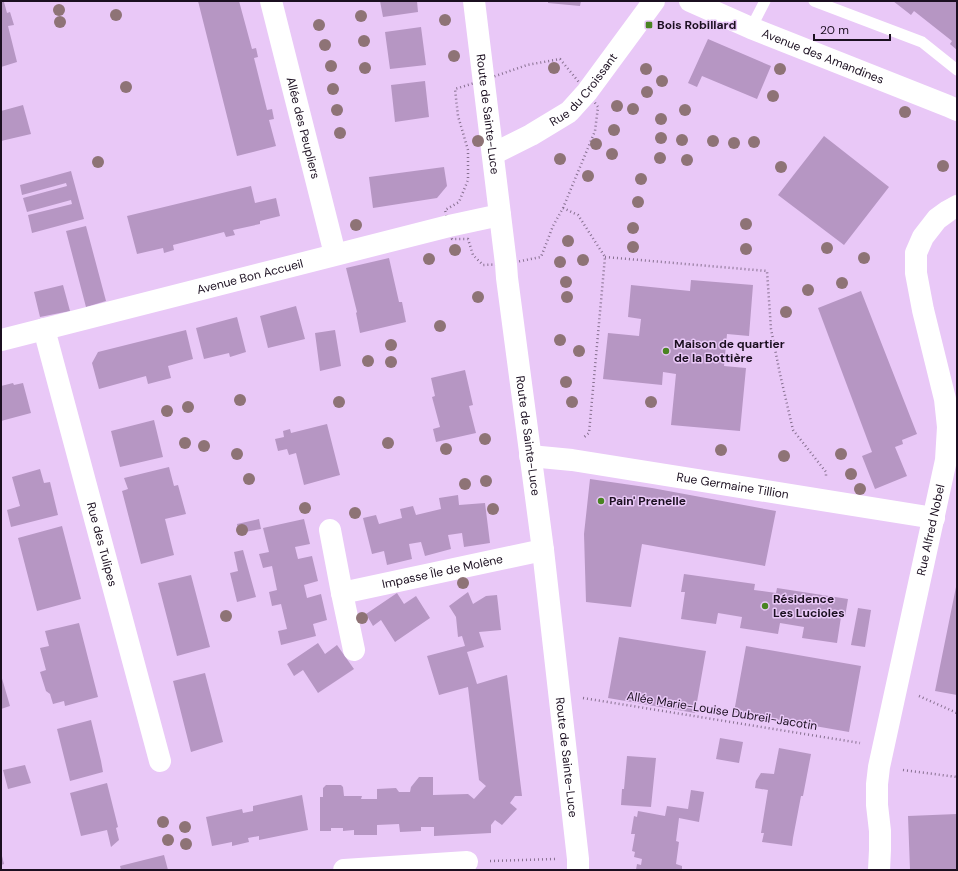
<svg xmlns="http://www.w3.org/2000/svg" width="958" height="871" font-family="'DM Sans',sans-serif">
  <rect width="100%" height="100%" fill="#e9c8f7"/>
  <!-- building -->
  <path fill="#b696c3" d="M198,1H239L252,49L256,48L258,57L254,58L267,110L272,109L274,119L269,120L276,146L237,156Z
    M380,1H417L418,12L383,17Z
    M548,1H581L580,6L548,3Z
    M893,1H957V50L950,44L952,41L914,11L911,15Z
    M1,2H4L7,13L10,12L14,25L8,26L17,62L1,67Z
    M421,27L426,65L390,69L385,32Z
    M708,39L771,66L757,99L702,76L697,87L688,83Z
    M425,81L429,117L395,122L391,85Z
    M23,105L31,134L1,141V111Z
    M824,136L889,187L844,245L778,195Z
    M444,167L447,186L437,198L373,208L369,177Z
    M71,171L84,219L32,233L28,215L72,204L71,200L27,212L23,198L67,186L66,183L22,195L20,185Z
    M251,186L255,203L276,198L280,216L260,221V224L233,230L235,235L226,237L224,232L173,245L174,250L164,253L163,248L137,254L127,216Z
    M86,226L106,301L86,307L66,231Z
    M389,258L399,302H402L406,322L360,333L356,313L357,312L346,268Z
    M691,280L753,285L749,336L727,334L724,366L746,368L740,431L671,425L676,374L663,372L662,385L603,379L608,333L639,336L641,319L628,317L631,285L690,291Z
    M63,285L70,311L40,317L34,292Z
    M861,291L917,434L902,440L903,444L895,447L907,476L875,489L862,456L872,452L818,308Z
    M296,306L305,339L268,348L260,316Z
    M237,317L246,352L230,357L229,353L204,359L196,328Z
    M186,330L193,359L168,366L171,378L148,384L146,376L99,389L92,363L98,352Z
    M335,330L341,366L320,371L315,333Z
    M465,370L473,405L469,406L476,433L436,442L433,429L440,427L432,397L435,396L431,378Z
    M13,383L14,385L23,383L31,413L1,421V386Z
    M154,420L163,457L120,467L111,431Z
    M327,424L340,475L304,485L296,453L289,455L287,449L278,451L275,439L284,437L283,431L290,429L291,433Z
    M169,467L174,486L178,485L186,514L165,519L174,555L141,564L122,491L128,489L124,478Z
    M40,469L44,483L50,482L58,515L11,527L7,510L20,506L12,477Z
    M590,479L652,488L776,511L765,566L642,544L631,607L586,602L584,534Z
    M458,495L459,505L485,503L490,543L464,547L462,533L448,535L451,549L425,556L421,542L409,544L412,559L387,565L384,551L372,554L363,518L376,515L379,524L402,518L400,509L413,506L416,515L441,509L439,498Z
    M259,519L261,529L239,533L237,524Z
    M304,519L310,544L295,547L298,559L312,556L318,581L304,585L307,598L321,594L327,620L313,624L316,636L281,645L278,631L287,629L281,604L272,606L269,592L277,590L272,566L263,568L259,554L269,552L263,528Z
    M62,526L81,599L37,611L18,538Z
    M243,550L256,597L237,602L230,573L238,571L234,552Z
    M684,574L755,584L754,590L776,593L777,588L848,599L845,617H841L837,643L802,638L804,627L780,623L778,634L740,628L742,617L718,613L716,624L681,619L685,592H681Z
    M191,575L210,647L177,656L158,583Z
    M956,587H957V695L935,691Z
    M468,592L473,604L486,596L497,595L501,630L479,632L484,647L467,652L477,684L507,675L522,796H515L510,803L517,809L502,825L495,820L491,825V833L434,836V827H421V831L400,832L399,824L377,825V835H354V830L343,831V828H331V831H320V797H323V788L326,785H341L343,787L344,796H362L361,799H377V789L396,788L399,792H410L411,787L419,777H433V795L468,794L474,799L486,786L479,780L468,687L439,695L427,656L465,646L462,636L458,637L456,617L449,606Z
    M397,593L404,604L416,596L430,618L395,642L381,620L373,626L366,614Z
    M858,608L871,610L865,647L851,645Z
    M79,623L98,697L65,706L64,701L53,704L50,694L46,691L40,672L46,670L40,648L49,646L45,631Z
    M619,637L706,651L695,713L608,698Z
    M318,643L325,654L337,645L354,669L318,693L303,670L294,676L287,664Z
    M746,646L861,666L849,732L734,712Z
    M205,673L223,742L191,752L173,681Z
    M1,675L10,706L1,709Z
    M91,720L101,761L103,772L70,781L57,729Z
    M720,738L743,742L739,763L716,759Z
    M779,748L811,754L803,796H801L793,838L792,846L762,842L764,833H761L768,790L755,788L756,781L761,773L774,774Z
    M627,756L656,758L651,807L621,805L622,789H624Z
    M25,765L31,783L8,789L3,770Z
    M107,783L118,827L116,828L119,840L111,847L107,830L81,836L70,793Z
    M691,790L704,792L699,822L679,818L676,841L679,842L676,864L682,866V870H636L637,864L641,865L642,859L634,857L635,852L632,851L635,834H631L634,816L637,817L638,811L665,816L667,806L688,809Z
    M302,795L308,830L259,840V836L248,838L249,842L232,846V842L212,846L206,817L242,809L243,813L253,811V806Z
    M957,814V870H910L908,816Z
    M1,852L4,864L1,865Z
    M164,855L168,870H121L120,866Z"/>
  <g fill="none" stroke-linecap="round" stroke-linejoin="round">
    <!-- path -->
    <path stroke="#877090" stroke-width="2.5" stroke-dasharray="1 3" stroke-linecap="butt" d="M560,59L587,92L598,107L595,131L563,208L553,226L541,257L506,264L483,265L473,255L468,239H452L445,210L459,202L468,180V150L458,116L455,89L484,80L527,65Z
      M563,208L578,215L605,257L589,433L583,438
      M605,257L767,271L771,329L780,374L793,430L826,472V476
      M919,696L957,713
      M583,698L860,743
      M903,770L957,777
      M490,861L555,859"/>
    <!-- service -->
    <path stroke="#fff" stroke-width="11" d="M814,1L922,42L957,70
      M751,28L765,1"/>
    <!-- minor -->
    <g stroke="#fff" stroke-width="22">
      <path id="s1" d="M271,1L335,254"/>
      <path id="s2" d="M690,1L751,28L948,106L957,110"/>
      <path id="s3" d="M44,329L160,761"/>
      <path id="s4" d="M1,340L449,226L500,215"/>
      <path id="s5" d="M530,456L572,460L934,518"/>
      <path d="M330,530L342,593"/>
      <path id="s6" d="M354,650L342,593L543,550"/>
      <path d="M344,870L467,862"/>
      <path id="s7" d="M879,870L880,850V831L877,805V784L879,767L946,460L948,427L945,399L923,310L916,273V253L923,237L937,219L948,211L957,206"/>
    </g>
    <!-- tertiary -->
    <g stroke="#fff" stroke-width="22">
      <path id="s8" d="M474,1L506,264L507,278L543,550L578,859V870"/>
      <path id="s9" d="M493,154L531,135L569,112L587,92L654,1"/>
    </g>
  </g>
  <!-- trees -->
  <g fill="#8e7376">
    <circle cx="59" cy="10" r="6"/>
    <circle cx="116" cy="15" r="6"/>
    <circle cx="361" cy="16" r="6"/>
    <circle cx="445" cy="20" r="6"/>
    <circle cx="60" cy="22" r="6"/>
    <circle cx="319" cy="25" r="6"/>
    <circle cx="364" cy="41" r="6"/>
    <circle cx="325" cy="45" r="6"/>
    <circle cx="454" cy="56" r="6"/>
    <circle cx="331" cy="66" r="6"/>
    <circle cx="365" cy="68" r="6"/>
    <circle cx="554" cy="68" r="6"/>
    <circle cx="646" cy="69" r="6"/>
    <circle cx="780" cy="69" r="6"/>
    <circle cx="662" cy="81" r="6"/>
    <circle cx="126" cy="87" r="6"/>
    <circle cx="333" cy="89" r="6"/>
    <circle cx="647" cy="92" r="6"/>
    <circle cx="773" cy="96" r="6"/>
    <circle cx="617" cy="106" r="6"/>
    <circle cx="633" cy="109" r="6"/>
    <circle cx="337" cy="110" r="6"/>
    <circle cx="685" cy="110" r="6"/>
    <circle cx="905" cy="112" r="6"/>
    <circle cx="661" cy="119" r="6"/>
    <circle cx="614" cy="130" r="6"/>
    <circle cx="340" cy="133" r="6"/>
    <circle cx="661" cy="138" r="6"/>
    <circle cx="682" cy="140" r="6"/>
    <circle cx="478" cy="141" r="6"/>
    <circle cx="713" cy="141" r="6"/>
    <circle cx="754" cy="142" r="6"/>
    <circle cx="734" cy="143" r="6"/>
    <circle cx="596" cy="144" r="6"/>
    <circle cx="612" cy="154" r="6"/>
    <circle cx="660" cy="158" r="6"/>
    <circle cx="560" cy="159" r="6"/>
    <circle cx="687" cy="160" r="6"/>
    <circle cx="98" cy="162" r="6"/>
    <circle cx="943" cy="166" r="6"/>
    <circle cx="781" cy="167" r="6"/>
    <circle cx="588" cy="176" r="6"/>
    <circle cx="641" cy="179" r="6"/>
    <circle cx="638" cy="202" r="6"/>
    <circle cx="746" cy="224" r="6"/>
    <circle cx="356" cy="225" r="6"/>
    <circle cx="633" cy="228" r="6"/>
    <circle cx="568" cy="241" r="6"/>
    <circle cx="633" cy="247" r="6"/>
    <circle cx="827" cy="248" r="6"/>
    <circle cx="746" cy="249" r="6"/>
    <circle cx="455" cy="250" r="6"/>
    <circle cx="864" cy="258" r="6"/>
    <circle cx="429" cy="259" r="6"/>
    <circle cx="583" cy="260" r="6"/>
    <circle cx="560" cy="262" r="6"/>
    <circle cx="566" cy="282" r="6"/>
    <circle cx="842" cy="283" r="6"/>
    <circle cx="808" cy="290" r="6"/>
    <circle cx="478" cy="297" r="6"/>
    <circle cx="567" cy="297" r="6"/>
    <circle cx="786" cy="312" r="6"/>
    <circle cx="440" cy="326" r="6"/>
    <circle cx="560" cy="340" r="6"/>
    <circle cx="391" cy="345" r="6"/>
    <circle cx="579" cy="351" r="6"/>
    <circle cx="368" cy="361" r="6"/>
    <circle cx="391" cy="362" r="6"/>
    <circle cx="566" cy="382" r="6"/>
    <circle cx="240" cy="400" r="6"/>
    <circle cx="339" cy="402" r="6"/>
    <circle cx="572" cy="402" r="6"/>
    <circle cx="651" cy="402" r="6"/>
    <circle cx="188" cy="407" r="6"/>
    <circle cx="167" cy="411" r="6"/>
    <circle cx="485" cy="439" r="6"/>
    <circle cx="185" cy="443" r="6"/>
    <circle cx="388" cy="443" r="6"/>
    <circle cx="204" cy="446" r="6"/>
    <circle cx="446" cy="449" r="6"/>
    <circle cx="721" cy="450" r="6"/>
    <circle cx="237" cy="454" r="6"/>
    <circle cx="841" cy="454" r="6"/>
    <circle cx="784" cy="456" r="6"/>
    <circle cx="851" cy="474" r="6"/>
    <circle cx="249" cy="479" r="6"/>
    <circle cx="486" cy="481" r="6"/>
    <circle cx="465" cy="484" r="6"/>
    <circle cx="860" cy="489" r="6"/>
    <circle cx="305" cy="508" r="6"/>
    <circle cx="493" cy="509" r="6"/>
    <circle cx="355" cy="513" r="6"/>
    <circle cx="242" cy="530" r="6"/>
    <circle cx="463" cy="583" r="6"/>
    <circle cx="226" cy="616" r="6"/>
    <circle cx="362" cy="618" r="6"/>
    <circle cx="163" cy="822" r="6"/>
    <circle cx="185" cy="827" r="6"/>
    <circle cx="168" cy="840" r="6"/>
    <circle cx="186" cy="844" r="6"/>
  </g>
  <!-- markers -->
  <g fill="#498422" stroke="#e9c8f7" stroke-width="1.5">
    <rect x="645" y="21" width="8" height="8" rx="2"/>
    <circle cx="666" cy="351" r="4"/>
    <circle cx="601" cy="501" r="4"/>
    <circle cx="765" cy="606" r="4"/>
  </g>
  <g text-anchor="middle" stroke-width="3" stroke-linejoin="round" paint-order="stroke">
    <!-- poi labels -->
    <g font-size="12" font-weight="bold" fill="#1b0f20" stroke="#e9c8f7" text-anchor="start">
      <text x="657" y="29">Bois Robillard</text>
      <text x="674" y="348">Maison de quartier<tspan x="674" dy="14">de la Bottière</tspan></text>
      <text x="609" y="505">Pain' Prenelle</text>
      <text x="773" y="603">Résidence<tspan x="773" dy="14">Les Lucioles</tspan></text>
    </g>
    <!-- street labels -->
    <g font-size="12" fill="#1b0f20" stroke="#e9c8f7">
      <text dy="4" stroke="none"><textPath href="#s2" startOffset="144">Avenue des Amandines</textPath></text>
      <text dy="4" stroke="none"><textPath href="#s9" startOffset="113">Rue du Croissant</textPath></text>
      <text dy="4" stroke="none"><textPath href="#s8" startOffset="114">Route de Sainte-Luce</textPath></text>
      <text dy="4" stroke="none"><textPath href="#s1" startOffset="131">Allée des Peupliers</textPath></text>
      <text dy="4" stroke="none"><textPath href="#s4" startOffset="257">Avenue Bon Accueil</textPath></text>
      <text dy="4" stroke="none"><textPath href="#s8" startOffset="438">Route de Sainte-Luce</textPath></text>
      <text dy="4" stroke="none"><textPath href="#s5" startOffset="205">Rue Germaine Tillion</textPath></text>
      <text dy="4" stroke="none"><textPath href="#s7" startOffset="346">Rue Alfred Nobel</textPath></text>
      <text dy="4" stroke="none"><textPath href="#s3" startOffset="223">Rue des Tulipes</textPath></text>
      <text dy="4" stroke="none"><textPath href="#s6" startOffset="161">Impasse Île de Molène</textPath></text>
      <text transform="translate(722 711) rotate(9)" y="4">Allée Marie-Louise Dubreil-Jacotin</text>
      <text dy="4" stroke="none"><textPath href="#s8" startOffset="762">Route de Sainte-Luce</textPath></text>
    </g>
  </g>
  <!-- border -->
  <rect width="958" height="871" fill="none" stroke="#1b0f20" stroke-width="4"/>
  <!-- scale -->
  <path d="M814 34v6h76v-6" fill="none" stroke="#1b0f20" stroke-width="2"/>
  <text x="820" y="34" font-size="12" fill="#1b0f20" stroke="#e9c8f7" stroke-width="3" paint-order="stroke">20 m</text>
</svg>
